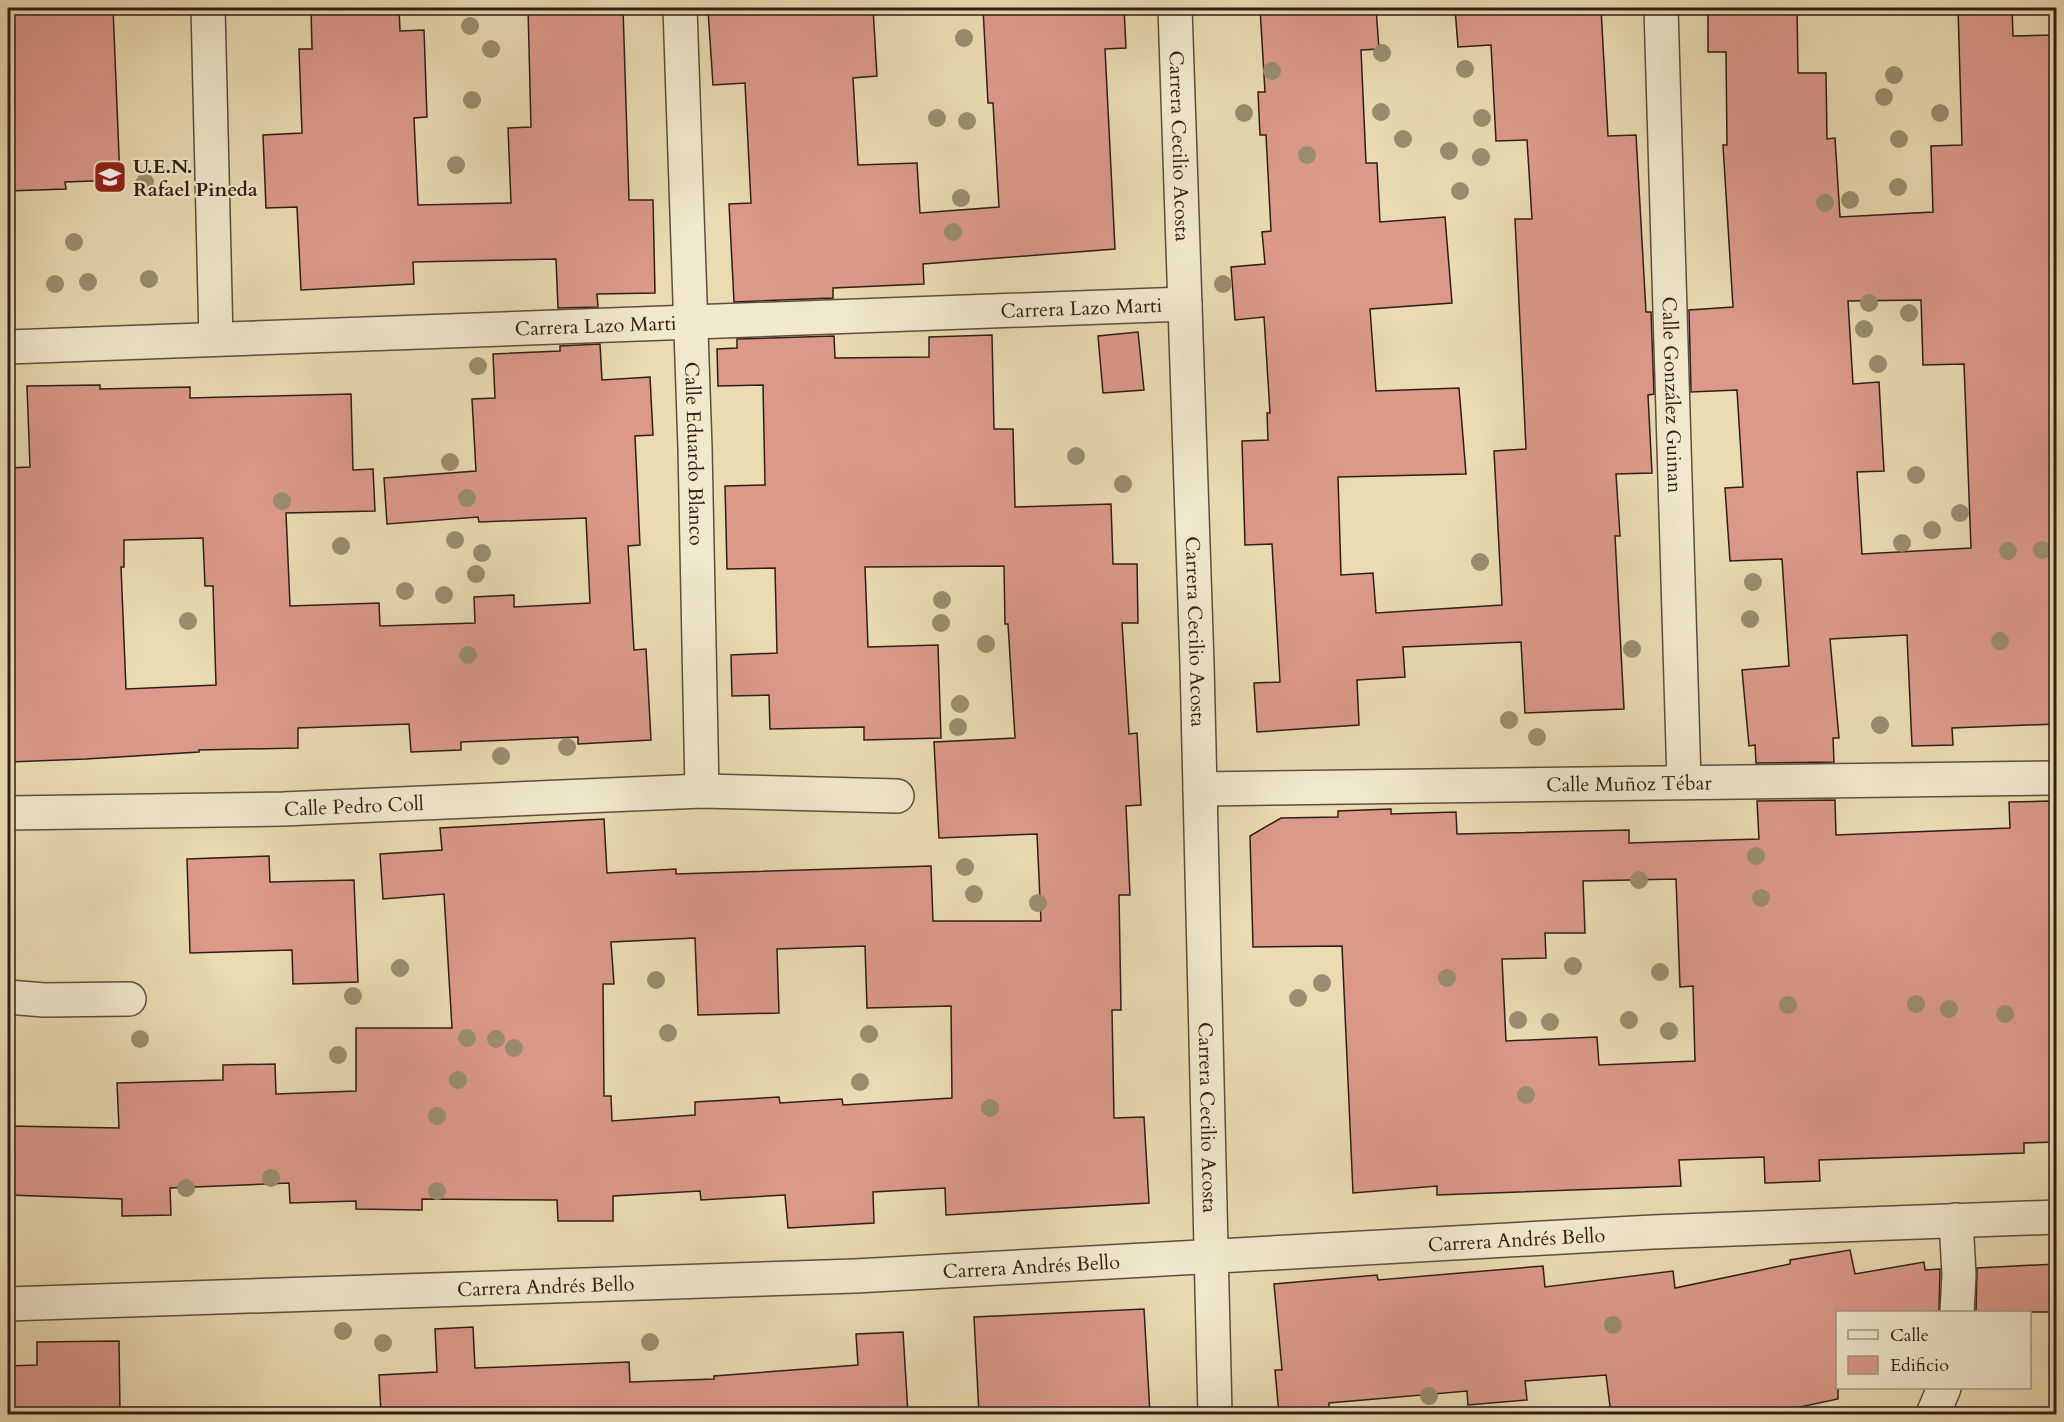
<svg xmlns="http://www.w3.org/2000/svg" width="2064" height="1422" font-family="Cardo,serif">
  <rect width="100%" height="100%" fill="#eadbb2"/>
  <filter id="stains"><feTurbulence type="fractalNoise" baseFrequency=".00333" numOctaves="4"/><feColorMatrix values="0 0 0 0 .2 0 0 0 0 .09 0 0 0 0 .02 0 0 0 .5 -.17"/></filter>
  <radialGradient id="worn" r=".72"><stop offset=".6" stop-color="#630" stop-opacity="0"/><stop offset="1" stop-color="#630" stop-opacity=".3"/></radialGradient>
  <!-- building -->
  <path fill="#dc998a" stroke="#2f1e16" stroke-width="1.5" fill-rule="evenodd" d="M8,8H113L120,180L65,182L66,189L8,191Z
    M311,8H399L400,31L424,30L427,117L414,118L418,205L511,203L508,128L531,127L528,8H623L629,200H653L655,293L597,294L598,307L558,308L556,259L413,262L414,284L301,290L297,207L266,208L263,135L302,133L299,49H312Z
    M759,8H873L877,76L853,78L858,165L917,163L920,213L999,207L993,103H988L983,8H1124L1126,48L1105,49L1115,249L923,264L924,284L833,288V298L734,302L729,204L751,203L745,83L713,85L708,10Z
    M1260,8H1376L1379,49L1361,50L1366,163H1377L1380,222L1445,217L1452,303L1370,309L1376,391L1459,388L1466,474L1338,477L1341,575L1373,573L1376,613L1502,605L1494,451L1526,449L1515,219H1532L1527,140L1496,141L1491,45L1458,47L1455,8H1601L1608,136L1636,135L1646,312H1651L1654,394L1648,395L1652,473L1616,474L1620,536H1615L1624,709L1525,713L1521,642L1403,647L1405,677L1357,680L1359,725L1257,732L1254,683L1280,682L1272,544L1245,545L1242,441L1268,440L1267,413H1270L1264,317L1235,320L1231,267L1265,264L1262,232L1271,231L1266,135H1260L1258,92H1265Z
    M1708,8H1797L1798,73H1826L1827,139L1835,138L1840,217L1933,212L1931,146L1962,145L1958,8H2012L2013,36L2056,35V445H2051L2056,560V724L1952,728L1953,745L1912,746L1907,635L1830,639L1839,738H1833L1834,762L1756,763L1755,745L1749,746L1742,670L1789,666L1782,559L1730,561L1725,488L1743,487L1737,390L1691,392L1689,310L1733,307L1723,145H1727L1726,52H1708ZM1921,300L1923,365L1964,364L1971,548L1862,554L1857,472L1884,471L1879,382L1853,384L1848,301Z
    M1138,332L1144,390L1103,393L1098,336Z
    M992,335L994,429H1013L1015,507L1111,504L1113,564H1137L1138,623H1122L1129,734L1137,733L1141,805L1126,806L1130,895H1119L1121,1010H1112L1114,1118L1144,1117L1149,1203L946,1215L945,1188L873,1192L874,1223L788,1228L785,1195L701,1200L700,1191L613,1196V1221H558L557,1200L422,1199V1210L356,1209V1201L290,1203L289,1183L170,1188L171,1215L122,1216V1199L8,1195V1126L119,1128L117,1083L223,1080V1065L275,1064L276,1094L356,1091V1028H452L444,894L383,899L380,854L442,850L440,828L604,819L607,873L676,869V874L931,866L933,921H1041L1037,834L939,838L934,742L1015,738L1008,624H1005L1004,566L865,567L868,647L938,645L941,738L864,740V727L770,729L769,695L732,696L731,655L777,653L775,568L727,569L725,486L765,485L763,385L718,386L717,349L737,348V339L834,336L835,358L929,357V337ZM695,938L698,1015L779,1013L777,949L865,946L867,1008L951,1006L952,1098L843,1105L842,1099L780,1103L779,1097L695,1102V1115L612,1121L611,1096H604L603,984H614L611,942Z
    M600,344L602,380L650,377L653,435L635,436L640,545L628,546L634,650L646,649L651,740L578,744V737L461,742V750L411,752L409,724L298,728V748L199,750V752L86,759L9,762L8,468L30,467L27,386L100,385V389L190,387V398L351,394L353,470L373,469L375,511L286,513L290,606L379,603L380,626L475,623L474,597L514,595V607L590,603L586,518L479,522L478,517L387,524L384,478L476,471L472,399L495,398L493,354L560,351V346ZM203,538L205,586H213L216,685L126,689L121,567H124V540Z
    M1835,800L1836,835L2010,828L2009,802L2050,801L2051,836H2056V1142L2024,1143V1153L1819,1160L1820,1181L1765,1183L1764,1157L1679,1160L1681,1186L1437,1195V1186L1353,1193L1342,946L1253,947L1250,836L1281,818L1338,817V811L1391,809V814L1456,812L1457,834L1629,830V843L1759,839L1757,801ZM1676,879L1680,987L1693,986L1695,1061L1599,1065L1597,1037L1506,1041L1502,959L1546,958L1545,933H1585L1583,881Z
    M269,856L270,882L354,880L358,982L293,984L292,950L190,953L187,859Z
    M1850,1250L1855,1274L1924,1262L1925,1270L1940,1269L1939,1312H1838V1399L1767,1414H1611L1606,1375L1525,1381L1527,1400L1468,1405L1467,1391L1329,1403V1412L1279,1414L1275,1370H1282L1274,1284L1377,1275L1378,1280L1543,1266L1545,1287L1673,1271L1675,1288L1790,1264V1260Z
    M2056,1264V1312H1976L1977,1268Z
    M1144,1309L1150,1414H979L974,1317Z
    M473,1327L475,1368L629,1362L630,1382L714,1379V1376L858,1365L856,1334L903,1332L908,1414H381L379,1375L437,1372L435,1329Z
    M119,1341L120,1414H8V1366L37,1365V1342Z"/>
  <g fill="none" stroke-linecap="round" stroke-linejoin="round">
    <defs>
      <g id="street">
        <path d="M208,8L216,339"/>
        <path id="s1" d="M680,8L695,448L702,791"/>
        <path id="s2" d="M1175,8L1197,664L1215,1414"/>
        <path id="s3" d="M1661,8L1684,782"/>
        <path id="s4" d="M8,347L1185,304"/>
        <path id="s5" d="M1200,789L2056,778"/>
        <path id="s6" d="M8,813L283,809L702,791L897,796"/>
        <path d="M8,997L44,1000L129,999"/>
        <path d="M1956,1220L1959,1275L1957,1312"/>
        <path id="s7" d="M8,1304L855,1276L1653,1232L2056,1217"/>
        <path d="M1933,1414L1944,1388"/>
      </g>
    </defs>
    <!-- street casing -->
    <use href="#street" stroke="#5e4d3d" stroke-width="36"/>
    <!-- street -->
    <use href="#street" stroke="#f1e8cd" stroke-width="33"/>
  </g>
  <!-- trees -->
  <g fill="#9a8d6f">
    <circle cx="470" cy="26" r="9"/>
    <circle cx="964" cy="38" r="9"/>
    <circle cx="491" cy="49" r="9"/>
    <circle cx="1382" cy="53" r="9"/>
    <circle cx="1465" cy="69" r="9"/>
    <circle cx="1272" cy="71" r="9"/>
    <circle cx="1894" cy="75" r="9"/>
    <circle cx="1884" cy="97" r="9"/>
    <circle cx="472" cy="100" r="9"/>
    <circle cx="1381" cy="112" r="9"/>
    <circle cx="1244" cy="113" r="9"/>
    <circle cx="1940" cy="113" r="9"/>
    <circle cx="937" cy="118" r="9"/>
    <circle cx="1482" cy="118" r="9"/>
    <circle cx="967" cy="121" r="9"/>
    <circle cx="1403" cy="139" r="9"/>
    <circle cx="1899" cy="139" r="9"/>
    <circle cx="1449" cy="151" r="9"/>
    <circle cx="1307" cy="155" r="9"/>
    <circle cx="1481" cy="157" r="9"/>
    <circle cx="456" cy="165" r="9"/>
    <circle cx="145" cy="182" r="9"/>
    <circle cx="1898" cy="187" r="9"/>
    <circle cx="1460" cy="191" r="9"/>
    <circle cx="961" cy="198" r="9"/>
    <circle cx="1850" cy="200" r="9"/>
    <circle cx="1825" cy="203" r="9"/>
    <circle cx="953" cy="232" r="9"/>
    <circle cx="74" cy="242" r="9"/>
    <circle cx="149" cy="279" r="9"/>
    <circle cx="88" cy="282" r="9"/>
    <circle cx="55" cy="284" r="9"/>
    <circle cx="1223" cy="284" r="9"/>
    <circle cx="1869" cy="303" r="9"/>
    <circle cx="1909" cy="313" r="9"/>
    <circle cx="1864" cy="329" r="9"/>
    <circle cx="1878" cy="364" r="9"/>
    <circle cx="478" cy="366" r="9"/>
    <circle cx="1076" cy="456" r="9"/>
    <circle cx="450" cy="462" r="9"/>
    <circle cx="1916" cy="475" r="9"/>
    <circle cx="1123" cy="484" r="9"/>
    <circle cx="467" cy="498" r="9"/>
    <circle cx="282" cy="501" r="9"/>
    <circle cx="1960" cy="513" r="9"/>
    <circle cx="1932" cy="530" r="9"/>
    <circle cx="455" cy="540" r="9"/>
    <circle cx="1902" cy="543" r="9"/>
    <circle cx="341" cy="546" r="9"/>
    <circle cx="2042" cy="550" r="9"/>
    <circle cx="2008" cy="551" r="9"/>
    <circle cx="482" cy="553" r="9"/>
    <circle cx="1480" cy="562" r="9"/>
    <circle cx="476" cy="574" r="9"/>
    <circle cx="1753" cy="582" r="9"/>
    <circle cx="405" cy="591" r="9"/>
    <circle cx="444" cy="595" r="9"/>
    <circle cx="942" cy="600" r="9"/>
    <circle cx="1750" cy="619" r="9"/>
    <circle cx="188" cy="621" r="9"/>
    <circle cx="941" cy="623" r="9"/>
    <circle cx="2000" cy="641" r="9"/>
    <circle cx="986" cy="644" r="9"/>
    <circle cx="1632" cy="649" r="9"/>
    <circle cx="468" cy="655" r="9"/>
    <circle cx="960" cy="704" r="9"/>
    <circle cx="1509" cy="720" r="9"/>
    <circle cx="1880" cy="725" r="9"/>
    <circle cx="958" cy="727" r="9"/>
    <circle cx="1537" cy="737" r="9"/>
    <circle cx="567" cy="747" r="9"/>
    <circle cx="501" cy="756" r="9"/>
    <circle cx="1756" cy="856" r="9"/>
    <circle cx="965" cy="867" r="9"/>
    <circle cx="1639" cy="880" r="9"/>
    <circle cx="974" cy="894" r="9"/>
    <circle cx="1761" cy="898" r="9"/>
    <circle cx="1038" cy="903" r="9"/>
    <circle cx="1573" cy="966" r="9"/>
    <circle cx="400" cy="968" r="9"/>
    <circle cx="1660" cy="972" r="9"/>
    <circle cx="1447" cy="978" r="9"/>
    <circle cx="656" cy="980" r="9"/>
    <circle cx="1322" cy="983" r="9"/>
    <circle cx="353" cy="996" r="9"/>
    <circle cx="1298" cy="998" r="9"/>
    <circle cx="1916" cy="1004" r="9"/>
    <circle cx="1788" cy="1005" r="9"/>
    <circle cx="1949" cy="1009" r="9"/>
    <circle cx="2005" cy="1014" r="9"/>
    <circle cx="1518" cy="1020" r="9"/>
    <circle cx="1629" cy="1020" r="9"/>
    <circle cx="1550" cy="1022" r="9"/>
    <circle cx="1669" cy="1031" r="9"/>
    <circle cx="668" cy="1033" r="9"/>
    <circle cx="869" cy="1034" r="9"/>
    <circle cx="467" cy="1038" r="9"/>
    <circle cx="140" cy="1039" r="9"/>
    <circle cx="496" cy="1039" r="9"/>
    <circle cx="514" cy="1048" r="9"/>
    <circle cx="338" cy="1055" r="9"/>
    <circle cx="458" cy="1080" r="9"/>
    <circle cx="860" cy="1082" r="9"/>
    <circle cx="1526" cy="1095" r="9"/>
    <circle cx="990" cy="1108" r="9"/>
    <circle cx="437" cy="1116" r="9"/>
    <circle cx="271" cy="1178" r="9"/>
    <circle cx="186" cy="1188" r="9"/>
    <circle cx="437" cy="1191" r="9"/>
    <circle cx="1613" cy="1325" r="9"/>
    <circle cx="343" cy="1331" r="9"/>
    <circle cx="650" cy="1342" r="9"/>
    <circle cx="383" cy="1343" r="9"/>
    <circle cx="1429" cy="1396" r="9"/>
  </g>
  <!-- icons -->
  <defs>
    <symbol id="school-square" viewBox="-11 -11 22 22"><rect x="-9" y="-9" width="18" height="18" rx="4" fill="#8f2418" stroke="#f1e8cd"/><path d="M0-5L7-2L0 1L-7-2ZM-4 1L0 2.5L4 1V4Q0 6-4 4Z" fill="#fff"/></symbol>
  </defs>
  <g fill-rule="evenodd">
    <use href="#school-square" x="91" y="158" width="38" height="38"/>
  </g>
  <g text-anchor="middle" stroke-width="4.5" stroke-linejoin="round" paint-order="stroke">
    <!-- street labels -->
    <g font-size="20" fill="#2f1e16" stroke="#f1e8cd">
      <text dy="7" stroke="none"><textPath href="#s2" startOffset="138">Carrera Cecilio Acosta</textPath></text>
      <text dy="7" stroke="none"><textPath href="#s4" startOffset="1074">Carrera Lazo Marti</textPath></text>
      <text dy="7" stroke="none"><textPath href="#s4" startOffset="588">Carrera Lazo Marti</textPath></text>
      <text dy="7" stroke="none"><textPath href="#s3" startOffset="387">Calle González Guinan</textPath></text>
      <text dy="7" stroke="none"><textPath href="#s1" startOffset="446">Calle Eduardo Blanco</textPath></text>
      <text dy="7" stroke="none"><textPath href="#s2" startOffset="624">Carrera Cecilio Acosta</textPath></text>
      <text dy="7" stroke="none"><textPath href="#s5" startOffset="429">Calle Muñoz Tébar</textPath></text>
      <text dy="7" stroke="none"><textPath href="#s6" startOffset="346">Calle Pedro Coll</textPath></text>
      <text dy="7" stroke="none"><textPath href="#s2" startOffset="1110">Carrera Cecilio Acosta</textPath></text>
      <text dy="7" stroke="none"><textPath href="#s7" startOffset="1510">Carrera Andrés Bello</textPath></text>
      <text dy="7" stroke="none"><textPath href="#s7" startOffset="1024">Carrera Andrés Bello</textPath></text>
      <text dy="7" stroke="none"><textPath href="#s7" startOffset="538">Carrera Andrés Bello</textPath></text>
    </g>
    <!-- poi labels -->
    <g font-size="20" font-weight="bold" fill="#2f1e16" stroke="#f1e8cd" text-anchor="start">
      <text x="133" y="173">U.E.N.<tspan x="133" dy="23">Rafael Pineda</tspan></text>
    </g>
  </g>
  <!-- margin -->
  <rect width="2064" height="1422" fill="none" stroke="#eadbb2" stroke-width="30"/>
  <rect x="9" y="9" width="2046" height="1404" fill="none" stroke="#2f1e16" stroke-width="3"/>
  <rect x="15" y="15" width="2034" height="1392" fill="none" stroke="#2f1e16" stroke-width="1.5"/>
  <!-- legend -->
  <rect x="1836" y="1311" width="195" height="78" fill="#f1e8cd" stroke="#a39784" stroke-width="1.5"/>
  <rect x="1848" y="1330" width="30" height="9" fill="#f1e8cd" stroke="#a39784" stroke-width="1.5"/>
  <text x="1890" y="1341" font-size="18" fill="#2f1e16">Calle</text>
  <rect x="1848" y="1356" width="30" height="18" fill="#dc998a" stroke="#a39784" stroke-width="1.5"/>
  <text x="1890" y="1371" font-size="18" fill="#2f1e16">Edificio</text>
  <rect width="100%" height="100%" filter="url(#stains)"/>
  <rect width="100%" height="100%" fill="url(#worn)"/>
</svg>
